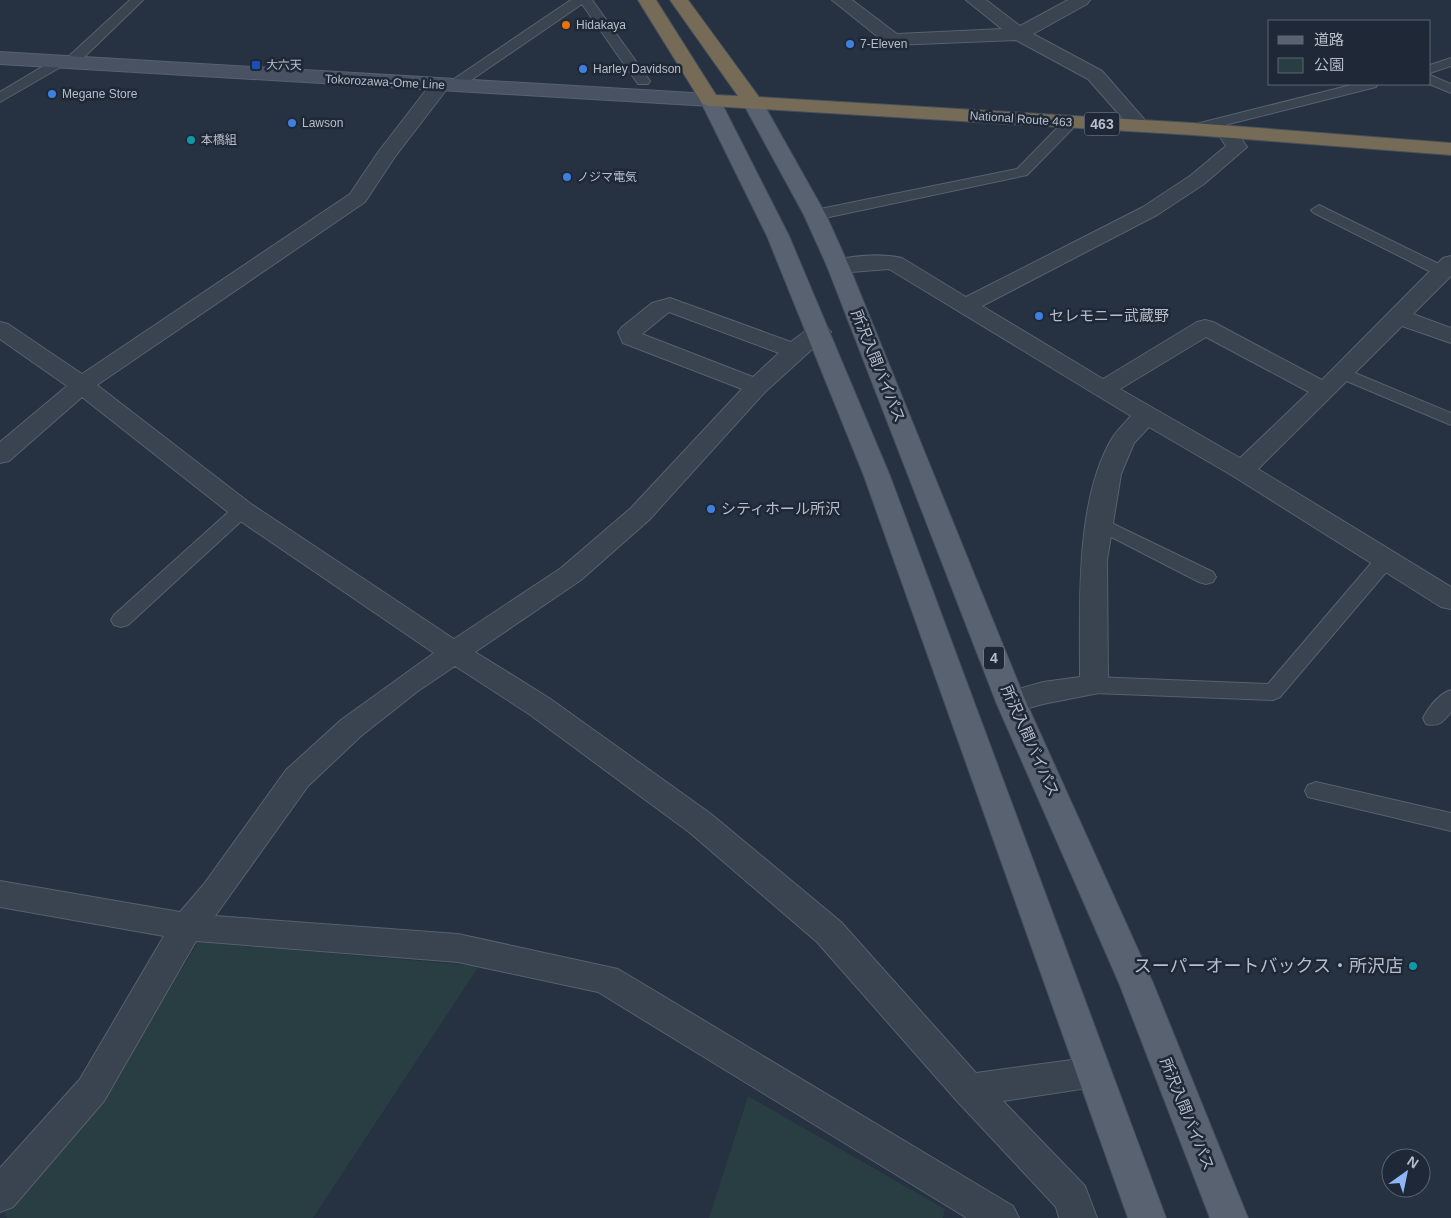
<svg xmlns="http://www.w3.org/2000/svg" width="1451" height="1218" font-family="Arial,'Noto Sans JP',sans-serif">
  <rect width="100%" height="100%" fill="#263141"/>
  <!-- green -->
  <path fill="#283e42" d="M198,942L479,966L313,1218H7L4,1213L102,1103Z
    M748,1096L945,1209L943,1218H709Z"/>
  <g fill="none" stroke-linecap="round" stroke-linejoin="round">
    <defs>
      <path id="lane" d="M130,0H143L76,65L66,64L0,102V92L57,58H67Z
        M571,0H592L650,81L648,84H638L582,4L458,89H448L446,86L448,83Z
        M1451,58V66L1430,73V65Z
        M1430,75L1451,84V93L1429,84Z
        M1355,84H1378L1376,87L1193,133L1186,129L1188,126Z
        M1070,119L1075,120L1077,123L1075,126L1027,175L815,220L807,215L815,210L1017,169L1065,120Z
        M1319,205L1449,269L1451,272L1443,277L1437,275L1314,213L1311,210Z
        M1343,368L1451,413V425L1337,377L1334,373L1337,369Z
        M242,504L249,506L251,510L249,514L128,625L121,627L114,625L111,620L114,615L235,506Z
        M1101,518L1213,572L1216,577L1213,582L1206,584L1199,582L1094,528L1091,524L1094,520Z
        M1386,552L1393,554L1396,559L1393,564L1280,697L1273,700L1094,693L1087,690L1084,685L1087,680L1094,677L1268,684L1379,554Z
        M1451,690V712C1443,722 1439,727 1426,724L1423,718C1429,707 1439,694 1451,690Z
        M1316,782L1451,813V831L1308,797L1305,791L1308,785Z"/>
      <path id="street" d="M832,0H852L897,34L1002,29L966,0H986L1020,26L1068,0H1090L1087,4L1033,34L1102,71L1150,126L1147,130H1133L1088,79L1016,40L893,45L887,44Z
        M440,79L447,81L450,85L394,158L365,202L97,385L251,504L454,639L561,568L631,508L742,389L623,343L618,332L622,327L652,303L670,298L791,342C803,333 812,323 827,327L831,332L765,392L649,520L581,580L475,652L549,698L711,814L841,922L976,1073L1094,1057L1106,1061L1111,1072L1106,1083L1094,1087L1003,1101L1085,1186L1097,1218H1059L1056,1207L957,1101L817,942L689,832L529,714L455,666L418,691L361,736L308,786L215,916L458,934L618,969L1013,1206L1019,1218H967L598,992L458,962L196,941L104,1101L13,1207L0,1212V1168L80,1079L164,936L0,907V881L180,912L204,884L286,770L341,720L434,653L233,516L82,397L9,461L0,463V442L67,386L0,339V322L8,324L82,374L350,194L379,151L433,81ZM669,312L779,353L753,377L642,334Z
        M1227,126L1234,128L1247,147L1204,184L1157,215L982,306L1103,379L1197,322L1205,320L1213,322L1322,380L1443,258L1451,256V276L1413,314L1451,328V343L1402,326L1258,469L1451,587V609L1441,607L1233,476L1149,427L1134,443L1121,474L1107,560L1108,685L1104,692L1043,704L1011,713L1001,710L996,702L1001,694L1043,682L1080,677C1080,605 1075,503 1111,440C1116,431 1124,424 1131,416L889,269L838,273L830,271L827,266L830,261C852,256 880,253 902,258L966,297L1143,207L1190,176L1226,146L1217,132L1220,128ZM1206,337L1309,392L1240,458L1120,389Z"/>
      <path id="secondary" d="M0,52L710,94L717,96L720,100L717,104L710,106L0,64Z"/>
      <path id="primary" d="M710,94L717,96L720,100L789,236L890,476L1166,1218H1128L864,476L767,236L700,100L703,96Z
        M753,97L760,99L763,103L826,215L849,266L1026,702L1153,983L1248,1218H1210L1119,983L996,702L827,266L804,215L743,103L746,99Z"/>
      <path id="highway" d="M638,0H656L716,95L738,96L670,0H688L759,97L1193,123L1451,143V155L1193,135L710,106L703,104L700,100Z"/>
    </defs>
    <!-- lane casing -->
    <use href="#lane" stroke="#58616e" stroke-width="2"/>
    <!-- street casing -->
    <use href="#street" stroke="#58616e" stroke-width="2"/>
    <!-- secondary casing -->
    <use href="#secondary" stroke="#58616e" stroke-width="2"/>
    <!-- primary casing -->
    <use href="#primary" stroke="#444c5a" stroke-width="2"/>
    <!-- highway casing -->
    <use href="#highway" stroke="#454e5b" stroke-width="2"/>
    <!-- lane -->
    <use href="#lane" fill="#3a4350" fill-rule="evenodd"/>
    <!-- street -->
    <use href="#street" fill="#3a4350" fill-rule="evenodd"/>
    <!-- secondary -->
    <use href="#secondary" fill="#485263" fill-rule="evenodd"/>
    <!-- primary -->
    <use href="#primary" fill="#586270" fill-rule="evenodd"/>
    <!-- highway -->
    <use href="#highway" fill="#766b57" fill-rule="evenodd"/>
  </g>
  <!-- markers -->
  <circle fill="#e8710a" stroke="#1f2836" stroke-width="2" cx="566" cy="25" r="5"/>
  <g fill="#3f7fe0" stroke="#1f2836" stroke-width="2">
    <circle cx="850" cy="44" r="5"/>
    <circle cx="583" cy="69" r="5"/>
    <circle cx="52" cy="94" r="5"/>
    <circle cx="292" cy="123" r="5"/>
    <circle cx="567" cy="177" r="5"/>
    <circle cx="1039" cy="316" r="5"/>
    <circle cx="711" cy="509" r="5"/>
  </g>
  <rect fill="#1a4fb4" stroke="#1f2836" stroke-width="2" x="251" y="60" width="10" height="10" rx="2.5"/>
  <g fill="#0f9aa8" stroke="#1f2836" stroke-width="2">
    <circle cx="191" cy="140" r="5"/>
    <circle cx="1413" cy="966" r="5"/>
  </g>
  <g text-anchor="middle" stroke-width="5" stroke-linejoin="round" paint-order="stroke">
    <!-- far-poi labels -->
    <g font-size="12" fill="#b7becb" stroke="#1f2836" text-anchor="start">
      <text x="576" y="29">Hidakaya</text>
      <text x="860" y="48">7-Eleven</text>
      <text x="266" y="69">大六天</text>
      <text x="593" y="73">Harley Davidson</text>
      <text x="62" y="98">Megane Store</text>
      <text x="302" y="127">Lawson</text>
      <text x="201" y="144">本橋組</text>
      <text x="577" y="181">ノジマ電気</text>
    </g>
    <!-- far-street labels -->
    <g font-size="12" fill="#b7becb" stroke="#1f2836">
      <text transform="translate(385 82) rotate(3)" y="4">Tokorozawa-Ome Line</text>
      <text transform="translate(1021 119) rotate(4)" y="4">National Route 463</text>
    </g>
    <!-- shield labels -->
    <g fill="#1f2836" stroke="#89919e" stroke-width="1">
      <rect x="1084.5" y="112.5" width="35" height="23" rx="4"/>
      <rect x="984" y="646.5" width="20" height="23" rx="4"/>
    </g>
    <g font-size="14" font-weight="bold" fill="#b7becb">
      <text x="1102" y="129">463</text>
      <text x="994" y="663">4</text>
    </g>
    <!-- poi labels -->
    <g font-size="15" fill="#b7becb" stroke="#1f2836" text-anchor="start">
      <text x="1049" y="321">セレモニー武蔵野</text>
      <text x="721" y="514">シティホール所沢</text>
    </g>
    <!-- street labels -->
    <g font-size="15" fill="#b7becb" stroke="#1f2836">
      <text transform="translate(878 366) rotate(68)" y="5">所沢入間バイパス</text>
      <text transform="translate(1030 741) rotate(66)" y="5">所沢入間バイパス</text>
      <text transform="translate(1187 1114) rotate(68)" y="5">所沢入間バイパス</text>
    </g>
    <!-- near-poi labels -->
    <g font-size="18" fill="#b7becb" stroke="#1f2836" text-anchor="end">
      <text x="1403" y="972">スーパーオートバックス・所沢店</text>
    </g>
  </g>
  <!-- legend -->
  <rect x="1268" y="20" width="162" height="65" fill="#1f2836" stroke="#5c6472"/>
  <rect x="1278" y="36" width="25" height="8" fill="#586270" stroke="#5c6472"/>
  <text x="1314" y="45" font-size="15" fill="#b7becb">道路</text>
  <rect x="1278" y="58" width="25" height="15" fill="#283e42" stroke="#5c6472"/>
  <text x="1314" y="70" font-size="15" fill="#b7becb">公園</text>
  <!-- north arrow -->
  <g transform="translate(1406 1173) rotate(33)"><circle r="24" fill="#1f2836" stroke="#5c6472"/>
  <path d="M0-4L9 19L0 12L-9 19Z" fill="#8fb6f8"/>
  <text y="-8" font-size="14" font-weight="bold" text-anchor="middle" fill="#b7becb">N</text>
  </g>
</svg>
